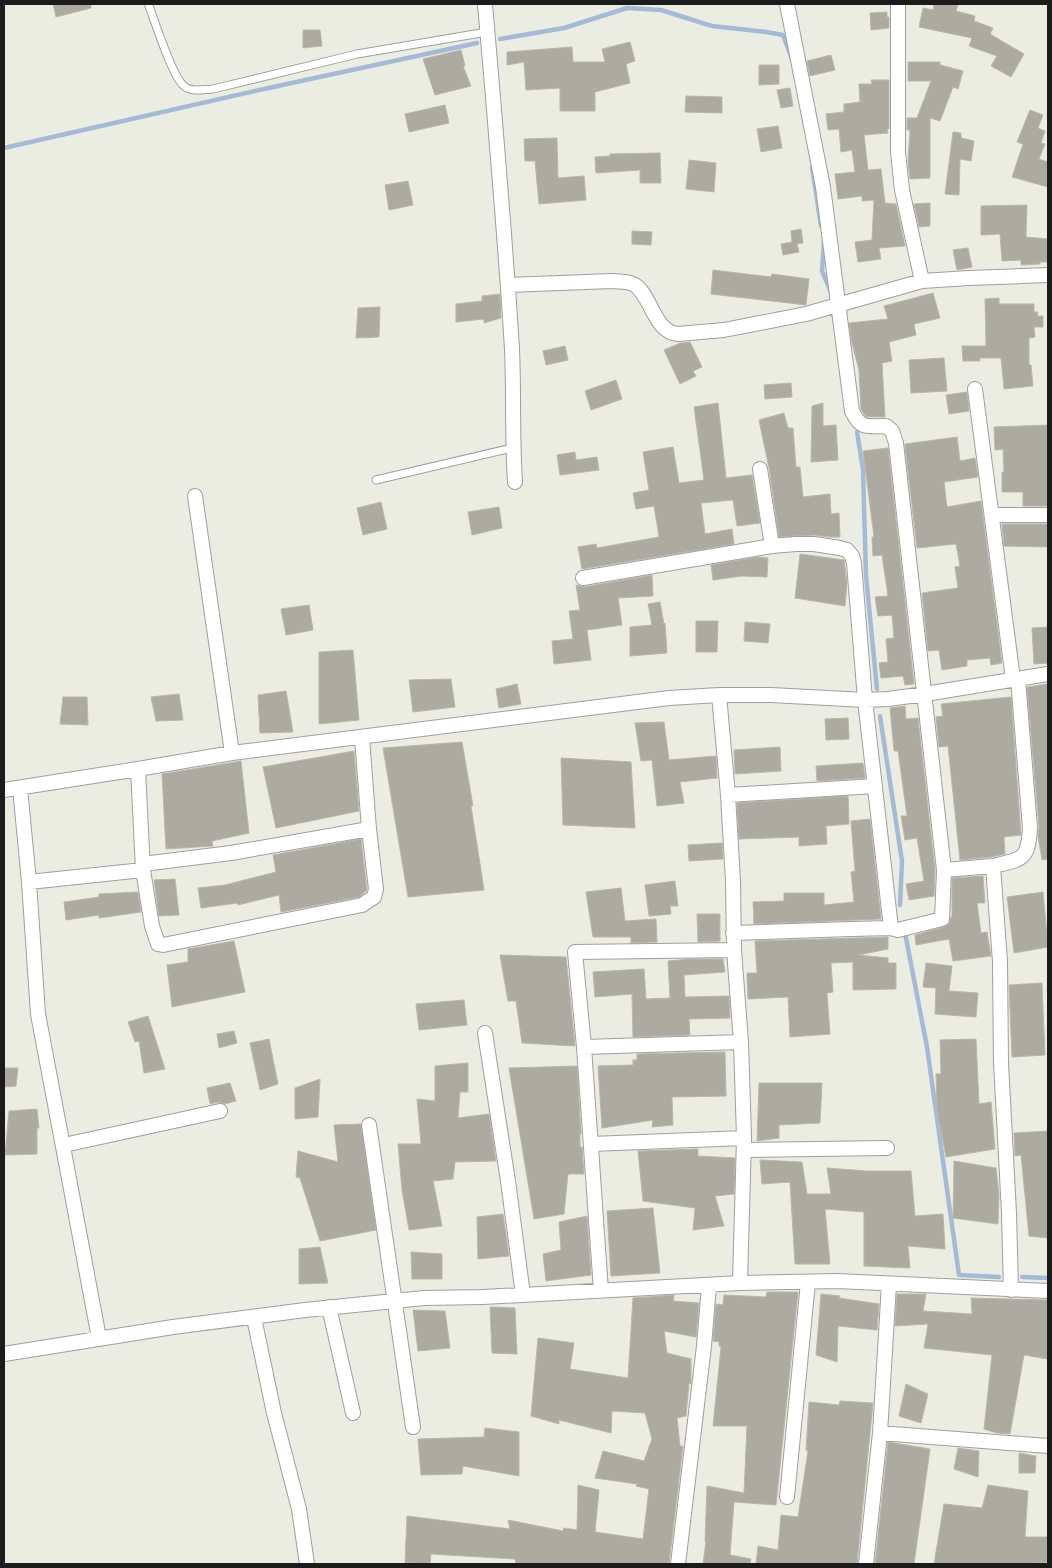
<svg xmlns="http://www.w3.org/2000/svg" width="1052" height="1568" font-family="Arial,sans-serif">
  <rect width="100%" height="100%" fill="#ebece2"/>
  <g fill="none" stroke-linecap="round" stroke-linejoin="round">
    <!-- stream -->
    <path stroke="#a7bad5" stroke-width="4.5" d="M500,39L564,28L627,8L661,10L712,26L766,32L783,35L792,59
      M4,148L264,89L477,43
      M812,167L821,226
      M824,241L822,271L831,292
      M857,432L863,470L866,576L877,689
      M880,716L902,861L900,905
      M905,933L927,1047L959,1275L999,1277
      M1022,1277L1048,1278"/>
  </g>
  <!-- building -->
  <path fill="#adaba1" stroke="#bcb7a6" d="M53,4H91V8L56,17Z
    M934,4H958L956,11L975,16L974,21L993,28L990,34L1024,54L1011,77L991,66L997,56L969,46L972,38L919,27L923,8L933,10Z
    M887,12V17H889V28L871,30L870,13Z
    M303,30H320L322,46L303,48Z
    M630,42L635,61L626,64L630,83L595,92V111H560V88L526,90L524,62L507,65V52L572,47L573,62H605L602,49Z
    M461,50L465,66H463L471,86L435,95L423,59Z
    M831,55L835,70L810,76L807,61Z
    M908,62H940V65L963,71L958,89L953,87L940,121L930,118V178L910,179L908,162L910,130H907V118H917L931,81H908Z
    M759,65H779V84L759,85Z
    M871,80H889V129H887L888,133L864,135L868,170L881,169L885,203L896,204L905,246L879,248L881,259L858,262L855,242L872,240L874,200L862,201V196L838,199L835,174L855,172L852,150L841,152L839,129L828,130L826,114L844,112V104L860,102L859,84H872Z
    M790,88L793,106L781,108L777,90Z
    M686,96L722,97V113L685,112Z
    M445,105L449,123L409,132L405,114Z
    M1030,110L1043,115L1038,128L1045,131L1041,143L1045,144L1039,159L1048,162V187L1012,177L1023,144L1017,142Z
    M778,126L782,148L761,152L757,129Z
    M953,132L961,133V138L974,141L971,161L960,159L959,195L945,194Z
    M557,138L558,178L584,176L586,200L539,204L535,161H525L524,139Z
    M660,153L661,183H640V170L596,173L595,157L610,156V154Z
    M689,160L716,163L714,192L686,189Z
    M408,181L413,205L389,210L385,185Z
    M930,203V226L919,227L914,204Z
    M1027,205L1026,237L1048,239V262H1040V264L1021,265V260L1002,261L1000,234L981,235V206Z
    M801,229L803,243L797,244L799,252L783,255L781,244L792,242L791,231Z
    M632,231L652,232L651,245L632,244Z
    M968,248L972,267L957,270L953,250Z
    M713,270L771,277L772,274L809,279L806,305L711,294Z
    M933,293L940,318L914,324L916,335L889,342L892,361L882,363L885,417H866L861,409L859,370L852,343L849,323L888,319L884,306Z
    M500,294L501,318L484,323V319L456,322V304L482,301V296Z
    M999,298V304H1034V312H1038L1037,316H1043V327H1034L1035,337L1029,338V365H1031L1033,386L1004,389L1001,358H980V361H963L962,346H986L985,299Z
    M380,307L379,337L356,338L358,308Z
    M690,342L702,367L693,371L696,376L680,384L664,350L680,343Z
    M565,346L568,360L546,365L543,351Z
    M944,358L947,391L911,393L909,360Z
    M616,380L622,399L591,410L585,391Z
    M791,383L792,397L765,399L764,385Z
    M967,392L969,411L949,414L946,395Z
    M718,403L726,478L752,475L760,523L737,526L733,500L701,503L705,534L732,529L734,544L582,569L578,547L596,544L597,548L659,537L654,506L636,509L633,493L649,490L643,452L673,447L679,483L704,480L694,407Z
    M823,403V426L836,425L838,460L811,462L812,406Z
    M784,413L788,428H793L796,467H800L803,497L830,494L831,514L839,513L840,537H829L814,535L779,537L769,468L759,420Z
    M1048,425V506H1023V492H1002V472H1004L1003,449L995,450L994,427Z
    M957,437L960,461L975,458L978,477L944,482L947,507L981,501L1002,663L991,665L990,658L967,660V666L942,670L939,650L928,651L922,593L958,588L955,567L960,566L956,544L917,548L905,446V444Z
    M888,448L914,684L905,685L903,676L881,678L879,663L888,662L886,639L894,638L892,615L878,616L875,597L888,596L882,555L873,556L872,537H874L863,451Z
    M575,452L576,460L597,457L599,470L560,475L557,455Z
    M381,502L387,529L363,535L357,508Z
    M499,507L502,528L472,535L468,512Z
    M1002,524H1048V547L1004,546Z
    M800,554L844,560L847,583L845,606L795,598Z
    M758,557L768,558L767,577L742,576L713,580L711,565Z
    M652,575L653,596L618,598L622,625L587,630L591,660L554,664L552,641L573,639L569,611L580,610L576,585L584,587Z
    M660,602L664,624L665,623L667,653L630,656V627L652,625L648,604Z
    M309,605L313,630L286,635L281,609Z
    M696,621H718L717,652H696Z
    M745,622L770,624L768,643L744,641Z
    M1048,627V663L1034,664L1032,628Z
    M353,650L359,720L319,724V652Z
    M451,679L455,707L413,712L409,680Z
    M517,684L521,704L499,708L496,689Z
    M1048,684V859L1042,860L1038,836L1039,827L1027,687Z
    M286,691L293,732L260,733L258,695Z
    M179,694L183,720L156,721L151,697Z
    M63,697H87L88,725L60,724Z
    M1011,697L1021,835L1004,837L1005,854L992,857L960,860L948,746L939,747L936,717L943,716L941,704Z
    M905,706L906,719L918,718L935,870L934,896L909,900L906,884L924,881L917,838L905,840L901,816H907L898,751H894L890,708Z
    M848,718L849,739L826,740L825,719Z
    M664,722L669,760L716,756L717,778L680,782L684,803L657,806L652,760L641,761L635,723Z
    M462,742L473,806H471L484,890L408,897L383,748Z
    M780,747L781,771L735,774L734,750Z
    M354,751L359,811L276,828L263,767Z
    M561,758L631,762L635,828L563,825Z
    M241,761L249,833L212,841L213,846L166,849L162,774Z
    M863,763L865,778L817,781L816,766Z
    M848,796L849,824L826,826L827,844L799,846V837L739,839L737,803Z
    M870,819L881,919L754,924L753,902L784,901V893H824V905L854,902L851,872L855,871L851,821Z
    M361,839L367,890L359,897L281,912L279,895L238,905L237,903L201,908L198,888L225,885L276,872L273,855Z
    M722,843L723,859L689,861L688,845Z
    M983,876L985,903H977L981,933L987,932L991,956L953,961L949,939L916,945L915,935L944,927L949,924L951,917H952V878Z
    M175,879L179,915L159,916L154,880Z
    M675,881L678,906H670L671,914L649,916L645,885Z
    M621,888L625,921L656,919L657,942L631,943V937H593L586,892Z
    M138,892L141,912L99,918V915L66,920L64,902L99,897V894Z
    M1043,892L1048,947L1014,953L1007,897Z
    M697,914H720V941L698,942Z
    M888,937V949L858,955L888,958V963H896V989L853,990V962L831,963L833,992L827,993L830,1034L790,1037L788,997L748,999L747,973H757L755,941Z
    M234,941L245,992L172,1007L167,965L188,962V949Z
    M500,955L566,957L575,1046L522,1043L516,1001H508Z
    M690,959H723L725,972L684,975L685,997L729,996L730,1018L689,1019L690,1035L633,1037L632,994L595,997L593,972L644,969L646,999L670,998L668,961Z
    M926,963L952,966L949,991L978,993L976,1017L935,1014L936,988L923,987Z
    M1042,983L1045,1055L1012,1057L1009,985Z
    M464,1000L467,1025L419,1030L416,1004Z
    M148,1016L165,1069L144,1073L139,1041L135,1042L128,1022Z
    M234,1031L237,1043L219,1048L217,1034Z
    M269,1039L278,1084L260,1090L250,1043Z
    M976,1039L979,1104L991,1102L995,1149L946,1157L937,1109L936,1074H941L940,1040Z
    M725,1052L726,1096L672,1097L673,1125L652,1127L653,1120L602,1128L598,1066L633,1065V1060H637V1054Z
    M468,1063V1092H460L458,1118L489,1114L496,1161L455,1162L453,1179L433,1181L442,1226L409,1230L402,1190L398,1144H421L417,1099L435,1101V1066Z
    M577,1066L581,1134H580V1147H582L584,1174H568L564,1214L534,1219L509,1068Z
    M4,1068H18L16,1086L4,1087Z
    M320,1079L318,1117L295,1119V1088Z
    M230,1083L236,1101L225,1104L219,1102L210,1104L207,1088Z
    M759,1083H822L820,1123L779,1125V1138L757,1141Z
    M37,1109L39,1128H37V1154L5,1155L9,1111Z
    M361,1124L376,1230L320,1241L300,1178L296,1177L298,1151L338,1162L334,1125Z
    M1048,1131V1238L1029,1236L1021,1155L1015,1156L1014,1133Z
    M698,1149V1156L735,1158L734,1194L715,1196L724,1226L693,1230L695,1208L643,1201L638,1151Z
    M760,1160L802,1162L807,1194H831L827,1168L867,1171H911L915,1216L943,1214L945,1249L908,1246L910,1268L864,1266V1212L825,1209L830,1264H795L790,1182L762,1184Z
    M954,1161L996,1168L999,1194L998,1224L953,1218Z
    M653,1208L660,1273L611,1276L607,1211Z
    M503,1214L509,1256L478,1259L477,1217Z
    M587,1216L591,1275L546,1281L543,1254L561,1250L559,1222Z
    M320,1247L328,1283L299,1284V1249Z
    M411,1252L442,1254V1279H412Z
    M767,1292H798L776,1505L734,1502L730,1555L751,1559L750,1564H703L706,1541H705L707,1486L744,1493L747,1426H713L721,1347L719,1346V1342L713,1341L716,1304L723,1305L724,1295L766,1297Z
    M821,1294L840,1296L839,1298L879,1304L877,1330L838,1326L837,1362L816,1355Z
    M897,1294H926L923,1311L972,1314L971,1298L1048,1300V1359L1024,1355L1010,1434L997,1433L984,1429L992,1355L924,1348L928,1324L895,1326Z
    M674,1295L673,1301L699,1303L696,1337L664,1331L667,1353L691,1359V1384L689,1383L686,1416L677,1418L680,1446H683L669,1564H516L515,1559L431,1554L430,1564L405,1563L407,1516L510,1529L508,1520L563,1531L564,1528L577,1530L578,1485L599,1490L595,1532L643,1539L649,1489L636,1486L637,1484L595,1478L603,1451L644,1461L652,1439L645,1413L612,1411L611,1433L559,1420V1424L531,1416L538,1338L574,1343L570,1369L628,1378L633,1298Z
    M490,1307L515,1308L517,1354L492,1353Z
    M413,1310L445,1311L450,1348L418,1351Z
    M906,1384L928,1394L921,1423L899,1416Z
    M840,1401L873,1403L857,1564H756L758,1546L778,1550L781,1515L798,1517L808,1451L806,1450L809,1402L839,1405Z
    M485,1428L519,1432V1476L463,1466L462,1474L421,1475L418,1439L484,1437Z
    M888,1442L930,1449L914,1564H875Z
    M958,1448L979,1451L978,1477L954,1469Z
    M1019,1453L1036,1456L1035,1473H1019Z
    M988,1485L1028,1491L1025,1537H1048V1562L1023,1564H934L944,1504L982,1508Z"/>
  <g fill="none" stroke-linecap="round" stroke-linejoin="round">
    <defs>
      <path id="lane" d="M149,6C155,22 172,75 183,85C190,93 204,89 213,89L357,54L487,32
        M376,480L512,448"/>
      <path id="street" d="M485,4C495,119 505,234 512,349C514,394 512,438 515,482
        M787,4L823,187L852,411C861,430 867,426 886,426L892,431L896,443L944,870
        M898,4V152L902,190L922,281
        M508,285L612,281C619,282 629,281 635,285C652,297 654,332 678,334L724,330L806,314L922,281L969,278L1048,275
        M975,389L1013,679
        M760,469L772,546
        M195,496L232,753
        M992,515H1048
        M583,578L772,546L796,544H814L840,548L847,550L852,556L854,563L865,700L891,928
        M719,695L728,795L733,881L734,950L741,1042L744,1138L740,1283
        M138,769L143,870L152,926L158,944L163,945L362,905L374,897L376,889L369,829L362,738
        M20,788L29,882L38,1014L99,1338
        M4,790L138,769L232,753L669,698L719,695H771L865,700L888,699L925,694L1048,674
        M728,795L875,786
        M143,864L231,853L369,829
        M29,882L143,870
        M733,933L851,929L891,928L898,930L942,919L944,870L993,866
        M485,1033L508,1181L523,1295
        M584,1047L741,1042
        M369,1125L413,1427
        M591,1144L744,1138
        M64,1145L220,1111
        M744,1150L887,1148
        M1011,1290L1009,1213L1001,1063L1000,962L993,866C1023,859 1028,860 1030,828L1018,679
        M601,1291L584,1047L575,952L734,950
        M329,1307L353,1413
        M254,1318L274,1413L299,1509L307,1564
        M4,1354L173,1327L305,1310L424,1298L483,1297L740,1283L837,1281L1048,1291
        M880,1433L1048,1446
        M787,1497L808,1282
        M678,1564L704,1346L709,1286
        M866,1564L880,1433L889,1284"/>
    </defs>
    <!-- lane casing -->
    <use href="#lane" stroke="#9f9f9f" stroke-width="9"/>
    <!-- street casing -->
    <use href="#street" stroke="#9f9f9f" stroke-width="16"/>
    <!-- lane -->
    <use href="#lane" stroke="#fff" stroke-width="7"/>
    <!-- street -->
    <use href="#street" stroke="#fff" stroke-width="14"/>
  </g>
  <!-- border -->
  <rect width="1052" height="1568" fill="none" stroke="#1b1b1b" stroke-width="10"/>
</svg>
